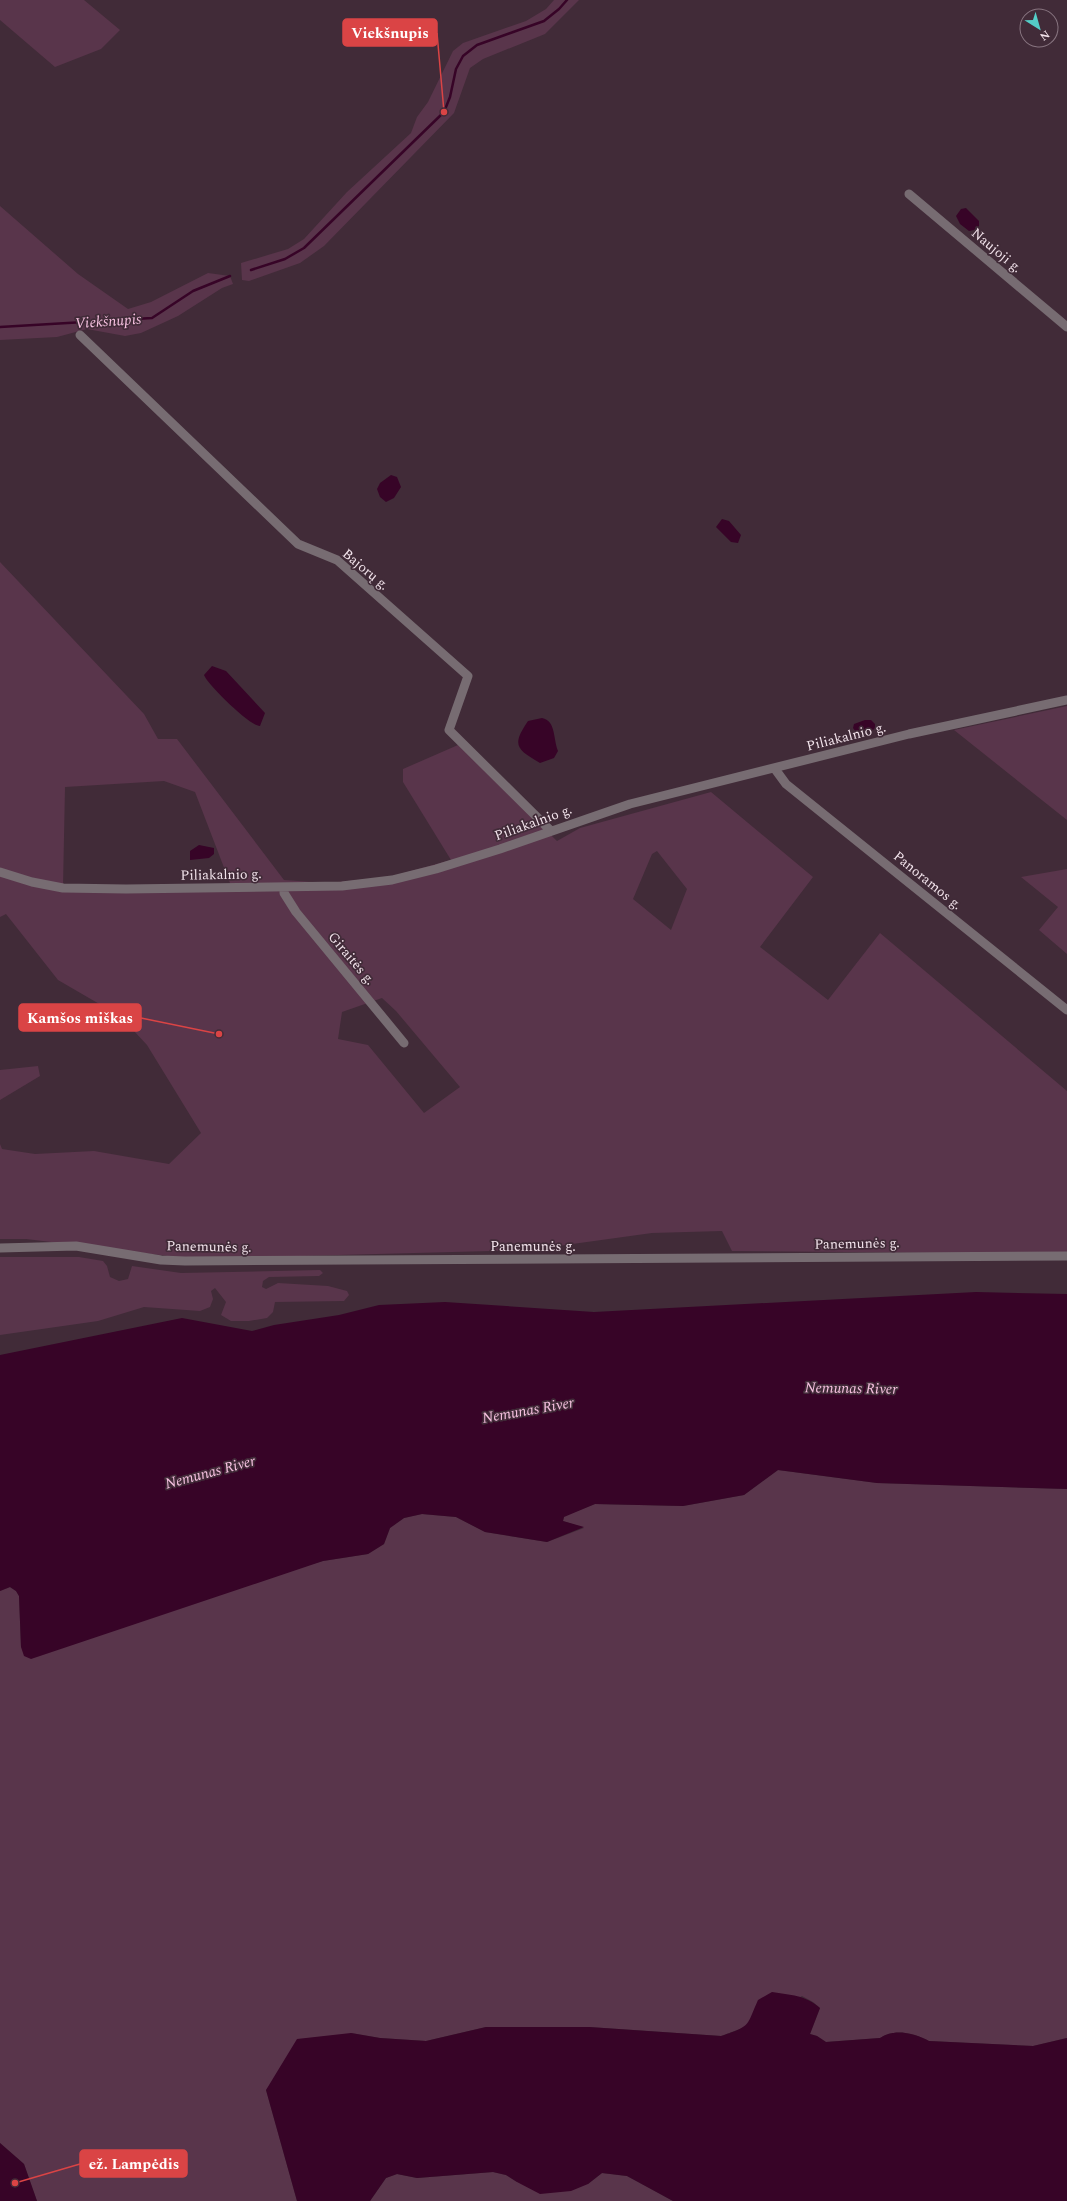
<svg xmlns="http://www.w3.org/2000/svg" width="1067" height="2201" font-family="Spectral,serif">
  <rect width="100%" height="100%" fill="#412b38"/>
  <!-- green -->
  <path fill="#59354b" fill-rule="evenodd" d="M0,0H84L120,30L101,49L55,67L0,20Z
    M554,0H579L545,34L483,59L470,68L454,113L324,246L300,263L249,281L242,280L241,263L288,249L304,239L347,192L411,133L417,117L428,102L453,51L463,43L526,21L546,9Z
    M0,206L78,274L128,309L151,302L208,273L230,276L233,284L222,288L178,316L141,333L125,336L87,329L57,337L0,340Z
    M0,562L144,714L158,739H177L284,880L327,883L389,877L451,860L403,782V769L458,745L557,841L580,828L711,792L813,877L760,947L828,1000L880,933L1067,1091V1254L732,1251L722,1231L652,1233L529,1250L193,1259L26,1239H0V1144L2,1149L35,1154L94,1151L169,1164L201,1133L147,1045L120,1016L58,980L6,914L0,917ZM164,781L195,792L233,891L63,887L65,787ZM657,851L687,889L671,930L633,899L652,854ZM382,998L396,1011L460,1087L424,1113L368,1045L338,1039L342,1012Z
    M1067,706V820L954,730Z
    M1067,869V954L1039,930L1058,907L1021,877Z
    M38,1066L40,1076L0,1100V1070Z
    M0,1257H79L103,1261L107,1266L110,1277L119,1281L128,1279L132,1266L181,1273L320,1270L323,1273L319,1276L269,1277L263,1281L262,1287L266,1289L278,1283L328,1286L347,1291L349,1295L344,1301L275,1302L273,1312L267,1318L249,1321H231L221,1315L226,1302L215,1288L211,1291L213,1299L210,1307L200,1311L144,1307L98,1321L0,1335Z
    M778,1470L877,1483L1067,1489V2038L1033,2046L929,2041C915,2033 894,2028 880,2038L826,2042L817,2036L810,2034L820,2008L813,2002L802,1996L740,2029L721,2036L589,2027H486L426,2041L380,2038L351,2033L266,2090L297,2201H37L24,2164L0,2143V1591L10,1587L16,1591L19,1596L21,1647L323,1561L368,1554L384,1544L390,1528L404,1518L422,1514L456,1517L485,1532L547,1542L584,1528L563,1521L564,1516L595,1504L683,1506L744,1495Z
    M493,2172L506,2175L517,2182L588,2184L602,2173L627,2176L673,2201H370L386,2178L397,2174L417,2178Z"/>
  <!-- water -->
  <path fill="#370427" d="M966,208L979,221V226L974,230L969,231L960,224L956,216L961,209Z
    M391,475L397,477L401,487L394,498L386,502L380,497L377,489L380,483Z
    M722,519L729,521L741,535L738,543L731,542L716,527Z
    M212,666L226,671L265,713L260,726C251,727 207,684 204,675Z
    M542,718C556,721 553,738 558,751L554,758L540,763C517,749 511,746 528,721Z
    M865,720H871L875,724V728L870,733L858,735L853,728L854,724Z
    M199,845L214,848V854L209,858L190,860V851Z
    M976,1292L1067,1294V1489L877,1483L778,1470L744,1495L683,1506L595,1504L564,1517L563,1521L584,1527L547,1542L485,1532L456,1517L422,1514L404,1518L390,1528L384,1544L368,1554L323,1561L31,1659L24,1656L21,1647L19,1596L16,1591L10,1587L0,1591V1355L182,1318L252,1331L274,1325L339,1315L379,1305L445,1302L594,1312Z
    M772,1992C790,1995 806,1995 820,2008L810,2034L817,2036L826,2042L880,2038C894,2028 915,2033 929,2041L1033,2046L1067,2038V2201H673L627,2176L602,2173L588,2184L571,2191L540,2194L517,2182L506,2175L493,2172L417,2178L397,2174L386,2178L370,2201H297L266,2090L297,2039L351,2033L380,2038L426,2041L486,2027H589L721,2036C751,2026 746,2027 758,2000Z
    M0,2143L24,2164L37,2201H0Z"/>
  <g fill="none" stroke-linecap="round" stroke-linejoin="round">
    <!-- stream -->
    <path stroke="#370427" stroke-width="2.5" d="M251,270L285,259L304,248L444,112L450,97L456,69L463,56L477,45L544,21L559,9L567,0
      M0,327L152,318L193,291L230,276"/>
    <!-- minor -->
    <path stroke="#776c72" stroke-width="9" d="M909,194L1067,327
      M80,335L298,544L337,560L468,676L449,730L551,831
      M775,769L786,784L1067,1010
      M0,872L32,882L63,888L126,889L342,886L392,880L436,869L500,849L630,804L909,734L1067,700
      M284,888V893L296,912L404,1043
      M0,1248L76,1246L161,1260L185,1261L1067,1256"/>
  </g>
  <g text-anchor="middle" stroke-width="3.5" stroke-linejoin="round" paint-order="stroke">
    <!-- street labels -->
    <g font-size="14" fill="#f2e3eb" stroke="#412b38">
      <text transform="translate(997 250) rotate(40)" y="5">Naujoji g.</text>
      <text transform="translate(366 569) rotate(40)" y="5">Bajorų g.</text>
      <text transform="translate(846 736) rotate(-14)" y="5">Piliakalnio g.</text>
      <text transform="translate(533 822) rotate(-20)" y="5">Piliakalnio g.</text>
      <text transform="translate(221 874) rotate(-1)" y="5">Piliakalnio g.</text>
      <text transform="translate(928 880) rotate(39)" y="5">Panoramos g.</text>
      <text transform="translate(352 958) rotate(50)" y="5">Giraitės g.</text>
      <text transform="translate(857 1243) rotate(-1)" y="5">Panemunės g.</text>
      <text transform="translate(209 1246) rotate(1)" y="5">Panemunės g.</text>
      <text x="533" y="1251">Panemunės g.</text>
    </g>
    <!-- water labels -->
    <g font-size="15" font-style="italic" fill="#f6c1e0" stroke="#412b38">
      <text transform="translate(108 321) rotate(-4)" y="5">Viekšnupis</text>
      <text transform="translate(851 1388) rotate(1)" y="5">Nemunas River</text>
      <text transform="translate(528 1410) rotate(-10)" y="5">Nemunas River</text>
      <text transform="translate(210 1472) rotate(-15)" y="5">Nemunas River</text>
    </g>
  </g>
  <!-- callouts -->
  <path fill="none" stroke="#da4445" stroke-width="1.5" d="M444 112L437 33M219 1034L141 1018M15 2183L80 2164"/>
  <g fill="#da4445" stroke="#412b38" stroke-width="1.5">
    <circle cx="444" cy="112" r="4"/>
    <circle cx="219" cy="1034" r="4"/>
    <circle cx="15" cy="2183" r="4"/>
  </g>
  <g fill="#da4445" stroke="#da4445" stroke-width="1.5">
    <rect x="343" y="19" width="94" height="27" rx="4"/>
    <rect x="19" y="1004" width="122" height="27" rx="4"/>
    <rect x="80" y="2150" width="107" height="27" rx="4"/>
  </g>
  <g font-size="15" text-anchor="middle" font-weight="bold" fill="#fff">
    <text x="390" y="38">Viekšnupis</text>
    <text x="80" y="1023">Kamšos miškas</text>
    <text x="134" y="2169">ež. Lampėdis</text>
  </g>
  <!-- north arrow -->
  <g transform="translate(1039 28) rotate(143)"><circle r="19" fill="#412b38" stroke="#887580"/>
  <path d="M0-3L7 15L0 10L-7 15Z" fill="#54cdc7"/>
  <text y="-6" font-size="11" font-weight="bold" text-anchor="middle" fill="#f2e3eb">N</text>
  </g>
</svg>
